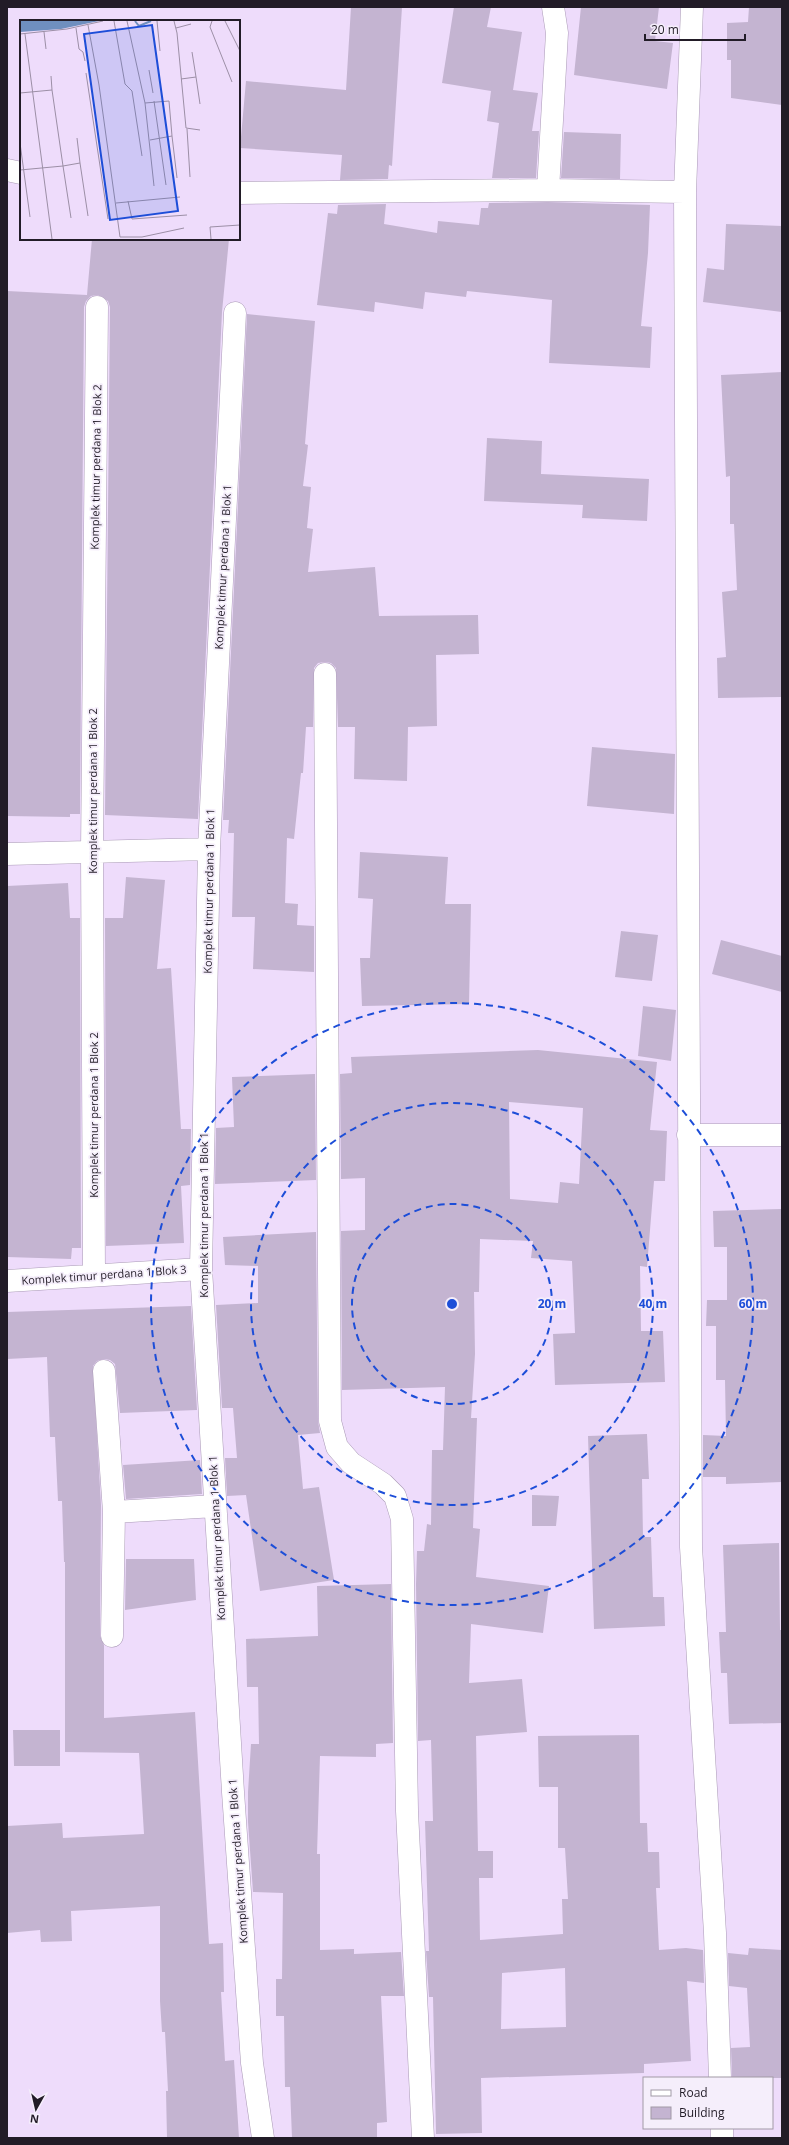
<svg xmlns="http://www.w3.org/2000/svg" width="789" height="2145" font-family="'Open Sans',sans-serif">
  <rect width="100%" height="100%" fill="#eedcfb"/>
  <!-- building -->
  <path fill="#c4b4d1" fill-rule="evenodd" d="M351,7H402L392,166L389,165L388,179L340,180L342,155L240,148L246,81L346,90Z
    M454,7H491L487,27L522,32L513,90L538,93L532,131H539L536,178H492L499,123L487,121L491,91L442,83Z
    M581,7H659L655,41L673,43L667,89L574,75Z
    M749,7H782V105L731,98V60H727V23L748,22Z
    M564,132L621,134L620,179L561,178Z
    M548,202L650,205L648,253L641,326L652,327L650,368L549,363L552,300L467,291L466,297L425,292L423,309L375,302L374,312L317,305L328,213L337,214L338,205L386,204L384,224L437,233L438,221L479,225L481,208H488L489,203Z
    M726,224L782,226V312L703,302L707,268L724,270Z
    M92,239H229L222,312L198,819L105,815L110,307L108,301L98,295L91,296L86,301L84,307L80,814H70V817L7,816V291L87,295Z
    M247,314L315,321L305,444L308,445L303,486L311,487L307,528L313,529L308,572L375,567L379,616L478,615L479,654L436,655L437,726L408,727L407,781L354,779L355,727H338L336,668L331,663L325,662L318,663L314,668L313,727H306L303,773H301L294,839L287,838L285,903L298,904L297,925L314,926V972L253,969L255,917H232L234,833H228L229,820H223Z
    M782,372V697L718,698L717,658L726,657L722,592L737,590L734,524H730V476L726,477L721,375Z
    M487,438L542,441L541,474L649,479L647,521L582,518L583,505L484,501Z
    M592,747L675,754L674,814L587,806Z
    M360,852L448,857L445,904H471L469,1004L362,1006L360,958H370L373,899L358,898Z
    M126,877L165,880L157,969L171,968L181,1129H191L190,1185L181,1186L184,1243L106,1246L105,918H123Z
    M68,883L70,918H80L81,1248H72L71,1259L7,1257V886Z
    M621,931L658,935L652,981L615,977Z
    M721,940L782,956V992L712,974Z
    M643,1006L676,1010L671,1061L638,1056Z
    M538,1050L657,1062L650,1130L667,1131L665,1181H654L647,1267L640,1266L641,1331H663L665,1382L555,1385L553,1334L575,1333L572,1261L531,1258L533,1241L480,1239L479,1292H474L475,1354L471,1418H477L473,1528L480,1529L476,1577L549,1586L543,1633L471,1624L469,1683L522,1679L527,1732L476,1736L478,1851H493V1878H479L480,1940L563,1934L562,1899H568L565,1848H558V1787H539L538,1736L639,1735L640,1823H647L648,1852H659L660,1888H656L659,1950L686,1948L703,1950L704,1983L687,1981L691,2061L644,2064V2073L481,2078L482,2133L436,2134L433,1997H429L426,1951H429L425,1821H433L431,1740L418,1741L416,1584L417,1551H424L427,1524L431,1525L432,1450H443L445,1387L342,1390L341,1231L365,1230V1178L341,1179L340,1074L352,1073L351,1057ZM509,1102L583,1108L579,1184L560,1182L558,1203L510,1199ZM565,1968L566,2027L501,2029L502,1973Z
    M315,1074L316,1180L215,1184L216,1128L234,1127L232,1077Z
    M782,1209V1482L726,1484V1477H703V1435L726,1436L725,1380H716V1326H706L707,1300H727V1247H714L713,1211Z
    M316,1232L318,1421L320,1433L298,1435L303,1489L319,1487L334,1580L260,1591L246,1495L227,1496L225,1458H237L233,1408H222L216,1305L258,1303V1266L225,1265L223,1237Z
    M191,1306L197,1410L120,1413L115,1364L110,1360L104,1359L97,1361L93,1366L101,1505L100,1636L104,1645V1718L195,1712L209,1944L223,1943L224,1992H221L225,2061L234,2060L239,2138H167L166,2091H168L165,2032H162L160,2001V1906L71,1911L72,1941L41,1942L40,1930L7,1933V1826L62,1823L63,1838L144,1834L139,1753L65,1752V1562H64L62,1501H58L55,1437H50L47,1357L7,1359V1312Z
    M647,1434L649,1479H642L643,1537H651L653,1597H664L665,1626L594,1629L588,1436Z
    M200,1460L202,1494L126,1499L123,1465Z
    M532,1495L559,1496L556,1526H532Z
    M779,1543L780,1630H782V1723L729,1724L727,1673H721L719,1632H726L723,1545Z
    M126,1559H194L196,1600L125,1610Z
    M391,1584L393,1743L376,1744V1757L320,1756L317,1854H320V1950L354,1949V1954L401,1952L404,1996H381L387,2122L377,2123V2138H292L290,2087H285L284,2016H276V1979H282L283,1893L253,1892L248,1822V1792L251,1744H259L258,1687H247L246,1639L318,1636L317,1586Z
    M13,1730H60V1766H14Z
    M749,1948L782,1950V2078H732L731,2048L750,2047L747,1988L729,1986L728,1953L748,1955Z"/>
  <g fill="none" stroke-linecap="round" stroke-linejoin="round">
    <defs>
      <path id="minor" d="M692,7L685,192L691,1547L715,1933L720,2078
        M7,170L21,173
        M548,190L557,33L553,7
        M239,193L548,190L685,192
        M235,313L209,849L201,1269L233,1792L252,2063L263,2138
        M325,674L330,1421L337,1447L351,1463L383,1484L395,1496L402,1519L407,1811L423,2138
        M7,854L209,849
        M688,1135H782
        M94,1275L92,852L97,307
        M7,1281L201,1269
        M104,1371L114,1512L112,1636
        M114,1512L215,1506
        M722,2128V2138"/>
    </defs>
    <!-- minor casing -->
    <use href="#minor" stroke="#aa9ab6" stroke-width="23"/>
    <!-- minor -->
    <use href="#minor" stroke="#fff" stroke-width="22"/>
  </g>
  <!-- distance rings -->
  <g fill="none" stroke="#1d4ed8" stroke-width="2" stroke-dasharray="7 5">
    <circle cx="452" cy="1304" r="100"/>
    <circle cx="452" cy="1304" r="201"/>
    <circle cx="452" cy="1304" r="301"/>
  </g>
  <g text-anchor="middle" stroke-width="3.5" stroke-linejoin="round" paint-order="stroke">
    <!-- street labels -->
    <g font-size="11" fill="#221c27" stroke="#f5eefb">
      <text transform="translate(96 467) rotate(-89)" y="4">Komplek timur perdana 1 Blok 2</text>
      <text transform="translate(223 567) rotate(-87)" y="4">Komplek timur perdana 1 Blok 1</text>
      <text transform="translate(93 791) rotate(-90)" y="4">Komplek timur perdana 1 Blok 2</text>
      <text transform="translate(209 891) rotate(-89)" y="4">Komplek timur perdana 1 Blok 1</text>
      <text transform="translate(94 1115) rotate(-90)" y="4">Komplek timur perdana 1 Blok 2</text>
      <text transform="translate(204 1215) rotate(-90)" y="4">Komplek timur perdana 1 Blok 1</text>
      <text transform="translate(104 1275) rotate(-4)" y="4">Komplek timur perdana 1 Blok 3</text>
      <text transform="translate(217 1538) rotate(-93)" y="4">Komplek timur perdana 1 Blok 1</text>
      <text transform="translate(238 1861) rotate(-94)" y="4">Komplek timur perdana 1 Blok 1</text>
    </g>
  </g>
  <!-- overview -->
  <g transform="translate(20 20)">
    <rect width="220" height="220" fill="#eedcfb"/>
    <path d="M0,1H79L41,9L0,12Z" fill="#6f8fbf"/>
    <path fill="none" stroke="#6f8fbf" stroke-width="2" d="M115,1L119,6L131,1"/>
    <path fill="none" stroke="#9c8fa6" stroke-width="1" d="M94,1L105,64L112,71L122,136M107,1L125,83L134,166M137,1L140,31M154,1L157,13L166,108L180,110M192,1L190,7L212,62M205,1L220,31M68,5L79,65L100,217H122L164,208M56,8L59,29L63,32L65,41M156,8L171,4M24,12L26,29M0,14L47,9L83,1M5,14L32,219M172,32L176,57M129,50L133,73M66,53L88,199M31,56L32,70M161,59L176,57L180,84M0,73L32,70L43,146L0,150M134,81L146,165M125,83L149,81L152,116M167,109L170,157M57,118L60,143M130,120L152,116L157,158M0,123L10,197M108,181L112,199L167,195M96,183L160,177M51,198L43,146L60,143L68,196M191,219L190,207L220,205"/>
    <path fill="#1d4ed8" fill-opacity="0.15" stroke="#1d4ed8" stroke-width="2" d="M132,5L158,191L90,200L64,14Z"/>
    <rect width="220" height="220" fill="none" stroke="#221c27" stroke-width="2"/>
  </g>
  <circle cx="452" cy="1304" r="6" fill="#1d4ed8" stroke="#f5eefb" stroke-width="2"/>
  <g font-size="12" text-anchor="middle" font-weight="bold" fill="#1d4ed8" stroke="#f5eefb" stroke-width="3.5" stroke-linejoin="round" paint-order="stroke">
    <text x="552" y="1308">20 m</text>
    <text x="653" y="1308">40 m</text>
    <text x="753" y="1308">60 m</text>
  </g>
  <!-- border -->
  <rect width="789" height="2145" fill="none" stroke="#221c27" stroke-width="16"/>
  <!-- legend -->
  <rect x="643" y="2077" width="130" height="52" fill="#f5eefb" stroke="#a19aa6"/>
  <rect x="651" y="2090" width="20" height="6" fill="#ffffff" stroke="#a19aa6"/>
  <text x="679" y="2097" font-size="12" fill="#221c27">Road</text>
  <rect x="651" y="2107" width="20" height="12" fill="#c4b4d1" stroke="#a19aa6"/>
  <text x="679" y="2117" font-size="12" fill="#221c27">Building</text>
  <!-- north arrow -->
  <g transform="translate(36 2109) rotate(188)" stroke="#f5eefb" stroke-width="3" paint-order="stroke">
  <path d="M0-3L7 15L0 10L-7 15Z" fill="#221c27"/>
  <text y="-6" font-size="11" font-weight="bold" text-anchor="middle" fill="#221c27">N</text>
  </g>
  <!-- scale -->
  <path d="M645 34v6h100v-6" fill="none" stroke="#221c27" stroke-width="2"/>
  <text x="651" y="34" font-size="12" fill="#221c27" stroke="#f5eefb" stroke-width="3" paint-order="stroke">20 m</text>
</svg>
